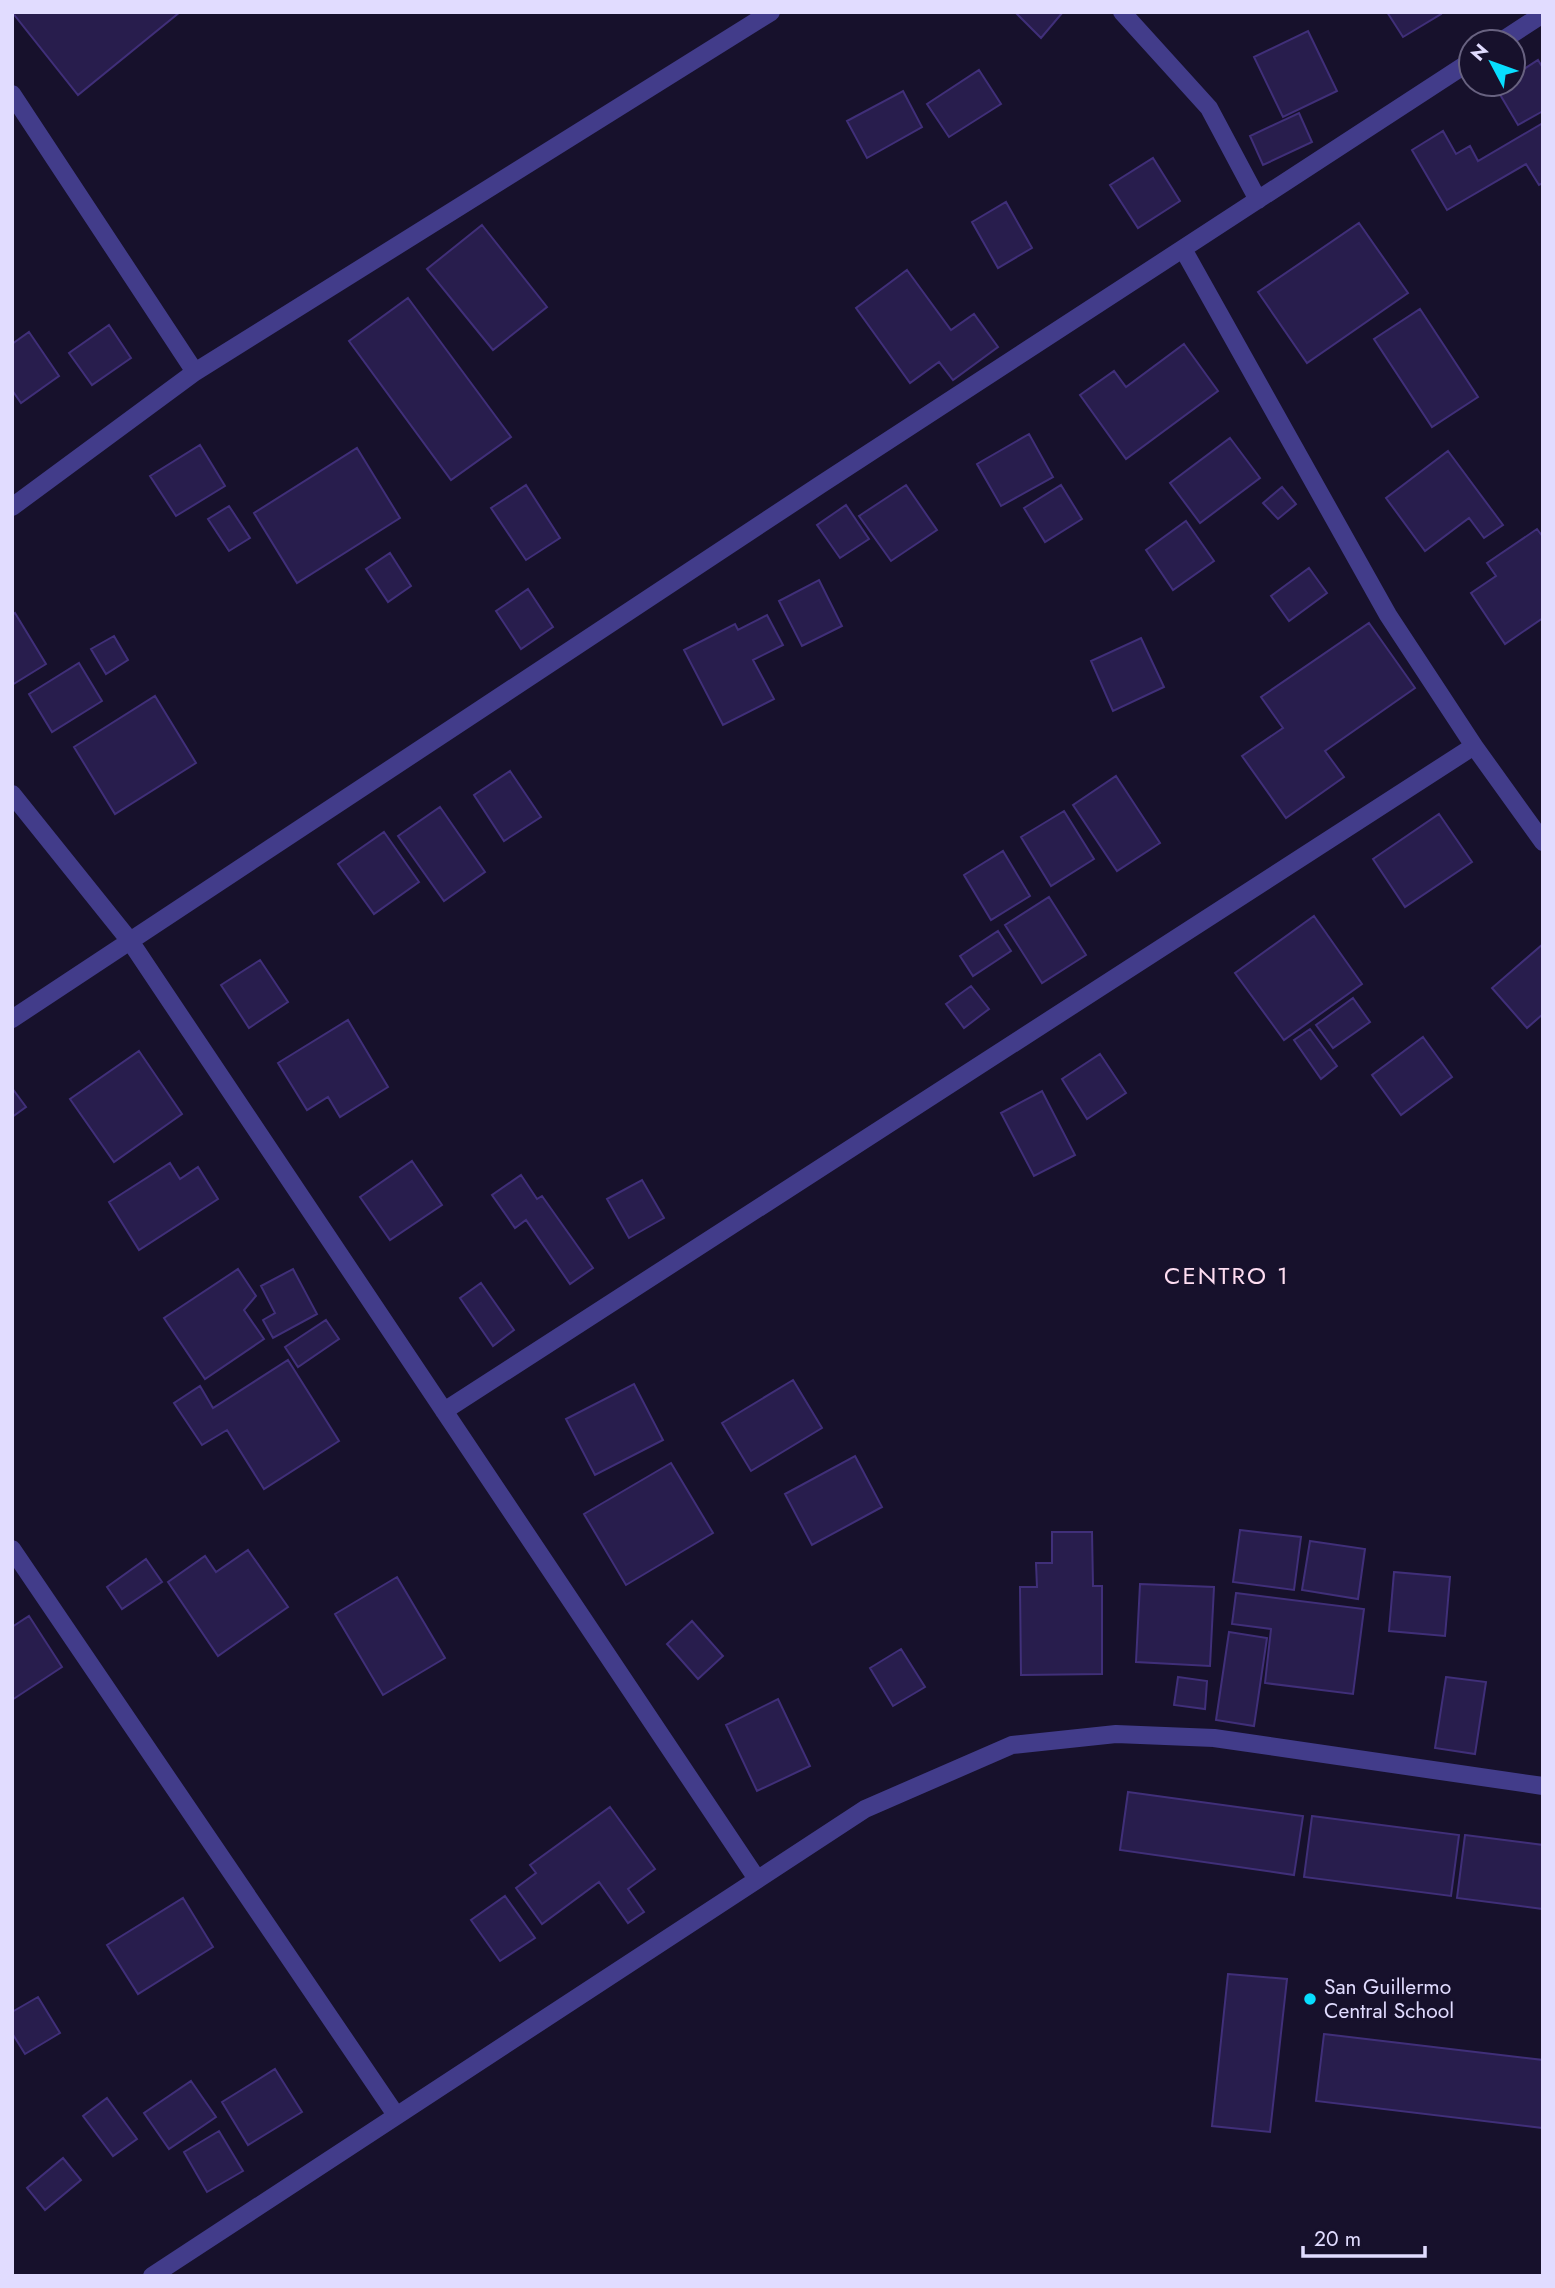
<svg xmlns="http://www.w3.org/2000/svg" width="1555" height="2288" font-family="Jost,sans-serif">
  <rect width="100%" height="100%" fill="#17112c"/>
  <!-- building -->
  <path fill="#281d4d" stroke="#402f79" stroke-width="2" d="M12,12H180L78,95Z
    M1015,12H1063L1041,38Z
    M1387,12H1440L1441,14L1403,37Z
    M1308,31L1337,91L1283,117L1254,57Z
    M1538,60L1543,68V111L1518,125L1495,86L1513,84V76Z
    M979,70L1001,104L949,137L927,104Z
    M903,91L922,127L867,158L847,121Z
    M1299,113L1312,142L1263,165L1250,136Z
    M1543,123V183L1539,185L1526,164L1447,210L1412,150L1443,131L1456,154L1470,146L1478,161Z
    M1153,158L1180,201L1138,228L1110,185Z
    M1006,202L1032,248L998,268L972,222Z
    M1359,223L1408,293L1307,363L1258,292Z
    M482,225L547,307L493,350L427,269Z
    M907,270L951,330L974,314L998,347L953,380L939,362L910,383L856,308Z
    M408,298L511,437L451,480L349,341Z
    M1420,309L1478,397L1432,427L1374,339Z
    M109,325L131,358L92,385L69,353Z
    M29,332L59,376L21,403L12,390V344Z
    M1184,344L1218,391L1126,459L1080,395L1114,371L1126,387Z
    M1029,434L1053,477L1001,506L977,464Z
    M1230,438L1260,478L1200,523L1170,483Z
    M200,445L225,486L176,516L150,476Z
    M357,448L400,518L297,583L254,513Z
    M1448,451L1503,525L1484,538L1469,518L1425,551L1386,498Z
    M526,485L560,538L526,560L491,508Z
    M906,485L937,530L891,561L859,516Z
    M1061,485L1082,519L1045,542L1024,508Z
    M1282,487L1296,504L1278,519L1263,503Z
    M846,505L869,539L840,558L817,525Z
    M229,506L250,538L229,551L208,519Z
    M1186,521L1214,561L1173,590L1146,550Z
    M1537,529L1543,537V618L1505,644L1471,593L1496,576L1487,563Z
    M390,553L411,586L388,602L366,569Z
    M1309,568L1327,593L1289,621L1271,596Z
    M819,580L842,626L802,646L779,601Z
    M528,589L553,627L521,649L496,611Z
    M15,613L46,664L12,685V615Z
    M767,615L783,645L753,660L774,699L723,725L684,650L735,624L738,630Z
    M1369,623L1415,688L1325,751L1344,777L1286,818L1242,756L1283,728L1261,697Z
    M114,636L128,660L106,674L91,649Z
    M1141,638L1164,687L1113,711L1091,661Z
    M79,663L102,701L52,732L29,694Z
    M155,696L196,763L115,814L74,747Z
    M510,771L541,817L504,841L474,795Z
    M1116,776L1160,843L1117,871L1073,805Z
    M440,807L485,872L444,901L398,836Z
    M1064,811L1094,859L1051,886L1021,837Z
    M1439,814L1472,862L1405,907L1373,859Z
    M384,832L419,882L374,914L338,864Z
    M1003,851L1030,896L991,920L964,875Z
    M1049,897L1086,955L1042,983L1005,925Z
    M1314,916L1362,984L1284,1040L1235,973Z
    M998,931L1011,951L973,976L960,956Z
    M1543,944V1014L1527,1028L1492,988Z
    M260,960L288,1002L249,1028L221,985Z
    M971,986L989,1009L964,1028L946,1004Z
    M1353,998L1370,1022L1333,1048L1316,1025Z
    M348,1020L388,1087L340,1117L328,1097L307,1110L278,1063Z
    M1310,1029L1337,1066L1321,1079L1294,1040Z
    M1423,1037L1452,1077L1401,1115L1372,1075Z
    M139,1051L182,1114L114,1162L70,1099Z
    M1100,1054L1126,1093L1087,1119L1062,1079Z
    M12,1088L26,1107L12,1117Z
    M1042,1091L1075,1155L1034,1176L1001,1113Z
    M412,1161L442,1205L390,1240L360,1197Z
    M170,1163L180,1179L198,1167L218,1199L139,1250L109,1202Z
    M521,1175L537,1199L542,1196L593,1268L570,1284L526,1220L515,1228L492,1195Z
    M642,1180L664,1218L629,1238L607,1199Z
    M238,1269L256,1296L244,1310L264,1339L205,1379L164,1318Z
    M293,1269L317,1314L273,1338L263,1320L275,1313L261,1286Z
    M481,1283L514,1330L493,1346L460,1298Z
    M326,1320L339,1339L298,1367L285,1347Z
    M288,1360L339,1441L264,1489L227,1430L202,1445L174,1403L200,1386L213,1408Z
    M793,1380L822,1428L751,1471L722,1423Z
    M634,1384L663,1440L595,1475L566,1419Z
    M855,1456L882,1507L812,1545L785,1494Z
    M671,1463L713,1533L626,1585L584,1514Z
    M1240,1530L1301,1537L1294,1590L1233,1582Z
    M1052,1532H1092L1093,1586H1102V1674L1021,1675L1020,1587H1037L1036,1563H1052Z
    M1310,1541L1365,1549L1358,1599L1302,1590Z
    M248,1550L288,1607L218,1656L168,1582L205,1556L216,1572Z
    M146,1559L162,1582L122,1609L107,1587Z
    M1394,1572L1450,1577L1445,1636L1389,1631Z
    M397,1577L445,1658L383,1695L335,1614Z
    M1140,1584L1214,1587L1210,1666L1136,1662Z
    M1236,1593L1364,1609L1353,1694L1265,1683L1271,1629L1232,1624Z
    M29,1616L62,1667L12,1700V1627Z
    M692,1621L723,1656L698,1679L667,1644Z
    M1229,1632L1267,1638L1254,1726L1216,1720Z
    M901,1649L925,1687L893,1706L870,1668Z
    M1178,1677L1207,1681L1205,1709L1174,1705Z
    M1446,1677L1486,1682L1475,1754L1435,1748Z
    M778,1699L810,1766L757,1791L726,1725Z
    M1128,1792L1303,1816L1294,1875L1120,1850Z
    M610,1807L655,1869L628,1889L644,1912L628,1923L599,1882L542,1924L516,1888L536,1873L530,1865Z
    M1312,1816L1459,1835L1451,1896L1304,1877Z
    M1465,1835L1543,1845V1909L1457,1898Z
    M505,1896L535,1938L500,1961L471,1920Z
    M183,1898L213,1947L138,1994L107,1945Z
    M1228,1974L1287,1979L1270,2132L1212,2126Z
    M38,1997L60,2033L25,2054L12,2033V2012Z
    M1324,2034L1543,2060V2128L1316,2101Z
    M275,2069L302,2112L248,2145L222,2102Z
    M191,2081L216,2117L169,2149L144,2113Z
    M107,2098L137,2139L113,2156L83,2116Z
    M219,2131L243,2171L207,2192L184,2152Z
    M63,2158L81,2180L45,2210L27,2188Z"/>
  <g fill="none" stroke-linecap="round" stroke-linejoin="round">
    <!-- minor -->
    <path stroke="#423c8a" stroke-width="18" d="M1122,12L1209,108L1258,200
      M1500,42L1543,14
      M12,94L195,372
      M1183,249L1388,615L1474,746L1543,842
      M12,507L195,372L771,12
      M12,794L130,941L757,1879
      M12,1019L820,485L1471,61
      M444,1411L1474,746
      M12,1549L396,2115
      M152,2276L865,1809L1012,1745L1116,1734L1214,1738L1543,1786"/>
  </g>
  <!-- markers -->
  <circle fill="#08deff" stroke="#17112c" stroke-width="2.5" cx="1310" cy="1999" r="7"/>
  <g text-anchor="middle" stroke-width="6" stroke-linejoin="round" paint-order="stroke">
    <!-- poi labels -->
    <g font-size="21" fill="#e1dcff" stroke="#17112c" text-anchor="start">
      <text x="1324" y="1994">San Guillermo<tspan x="1324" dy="24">Central School</tspan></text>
    </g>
    <!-- quarter labels -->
    <g font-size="24" letter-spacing="2" fill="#ffdef2" stroke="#17112c">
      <text x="1227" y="1284">CENTRO 1</text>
    </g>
  </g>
  <!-- border -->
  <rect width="1555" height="2288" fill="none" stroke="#e1dcff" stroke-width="28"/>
  <!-- north arrow -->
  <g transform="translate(1492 63) rotate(311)"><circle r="33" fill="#17112c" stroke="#686280" stroke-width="2"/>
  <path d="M0-5L12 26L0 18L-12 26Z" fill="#08deff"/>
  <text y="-10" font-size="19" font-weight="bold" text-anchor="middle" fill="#e1dcff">N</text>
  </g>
  <!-- scale -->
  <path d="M1303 2246v10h122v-10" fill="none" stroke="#e1dcff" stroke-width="3.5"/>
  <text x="1314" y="2246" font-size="21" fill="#e1dcff" stroke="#17112c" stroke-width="5" paint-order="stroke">20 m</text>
</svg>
